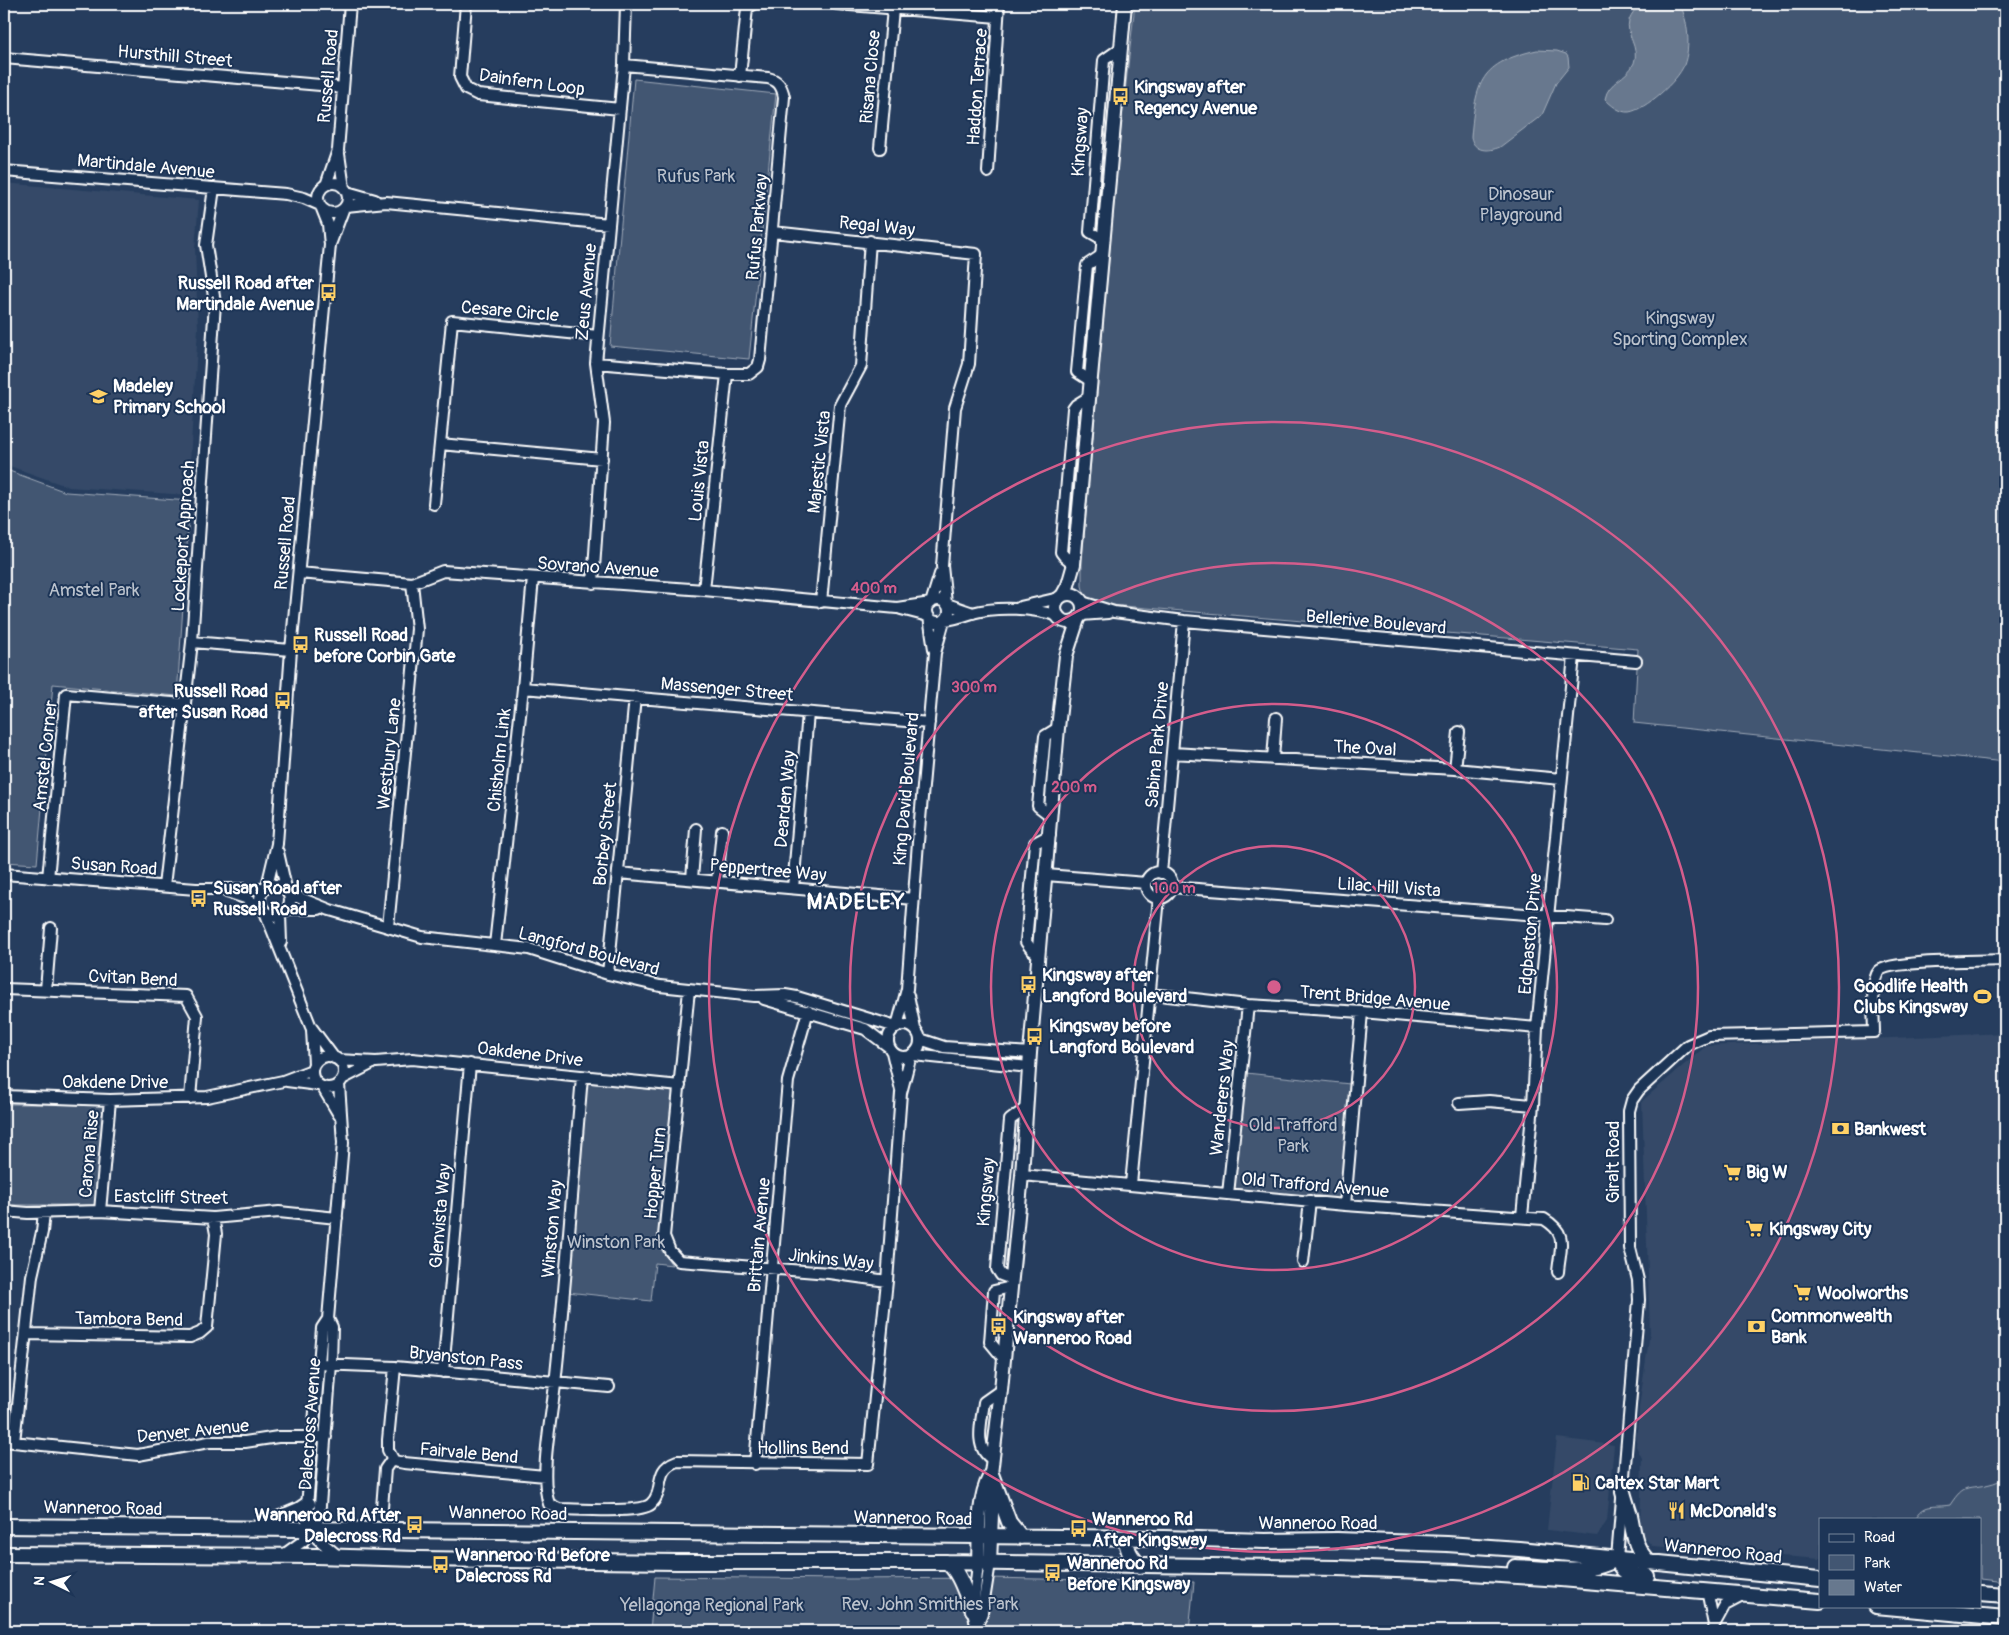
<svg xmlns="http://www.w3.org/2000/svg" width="2009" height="1635" font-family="Pangolin,sans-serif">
  <rect width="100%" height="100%" fill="#263d5e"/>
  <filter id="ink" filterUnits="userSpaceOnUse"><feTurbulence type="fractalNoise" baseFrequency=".02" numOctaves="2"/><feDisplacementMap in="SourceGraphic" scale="10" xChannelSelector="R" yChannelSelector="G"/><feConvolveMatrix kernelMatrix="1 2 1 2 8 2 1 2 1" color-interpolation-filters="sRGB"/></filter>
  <g filter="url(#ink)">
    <!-- built -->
    <path fill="#344a68" d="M4,183L199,200L195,248L198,328L188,495L69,487L4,464Z
      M2005,1033V1573L1980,1519H1820V1559L1652,1546L1640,1532L1642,1458L1636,1446L1639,1408L1650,1332L1642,1101L1706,1046Z
      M1557,1438L1614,1445L1607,1521L1597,1536L1547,1530Z"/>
    <!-- green -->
    <path fill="#425672" stroke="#a0aab8" d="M1135,4H2005V762L1634,723L1638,649L1087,603L1082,586V560L1120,136Z
      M634,79L776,94L749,359L610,346Z
      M4,469L66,492L190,501L177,696L53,684L37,864L4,862Z
      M1246,1073L1350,1084L1340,1199L1233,1189Z
      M587,1083L674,1091L660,1248L672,1265L655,1263L651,1301L567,1292Z
      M4,1104H104L95,1205H4Z
      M2005,1479V1582L1980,1579V1519H1915C1925,1502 1933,1508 1950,1505C1965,1482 1967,1490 1990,1484C1995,1483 2000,1480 2005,1479Z
      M655,1577L848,1579L987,1578L1194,1582L1189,1631H650Z"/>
    <!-- water -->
    <path fill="#67788e" stroke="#a4aebb" d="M1639,4H1680C1688,22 1691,46 1684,65C1678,81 1645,110 1629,112C1620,113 1611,105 1605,99C1608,81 1627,79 1634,63C1640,47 1625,35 1629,20C1631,14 1636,9 1639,4Z
      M1537,50L1557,51L1566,54L1568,57L1569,67L1556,83L1542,115L1500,147C1488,152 1474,152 1471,137C1476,81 1480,63 1537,50Z"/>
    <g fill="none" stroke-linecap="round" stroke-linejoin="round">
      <defs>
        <path id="minor" d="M466,4L460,77L466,89L478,95L620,109
          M837,4L998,17
          M4,58L332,86L343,89
          M740,76L747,8L754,4
          M880,148L893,9
          M339,154L344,188
          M4,171L286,194L304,198L320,205
          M988,172L999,4
          M318 198a15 15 0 1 1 30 0a15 15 0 1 1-30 0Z
          M326,185L338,150L350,4
          M347,192L375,200
          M346,206L386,202L609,224
          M773,232L976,254L969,364L955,408L942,566L946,603
          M1104,240L1090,232L1104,60L1121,48
          M331,242L343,210
          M598,336L452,321L440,444L602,459
          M596,363L727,374H749L758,367L760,360L784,97C782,86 778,80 768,78L624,65
          M1091,381L1077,372L1087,265L1102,255
          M434,504L440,444
          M1074,564L1064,556L1061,552L1073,409L1076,405L1089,397
          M299,573L412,583L443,571L704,590L897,608L931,603
          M593,583L604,423L596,363L624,65L626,4
          M704,590L727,374
          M927 611a11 11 0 1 1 22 0a11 11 0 1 1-22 0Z
          M821,602L840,405L861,366L870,241
          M1082,602L1114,612L1184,621L1636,661
          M931,603L940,574
          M947,604L973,613
          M1020,607L1059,598
          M901,609L928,616
          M1081,615L1108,613
          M929,617L934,649
          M945,620C955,619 963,616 972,613C998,606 1033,608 1059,616
          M192,642L291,650
          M523,688L929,723
          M1172,753L1455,769L1561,779
          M1273,759L1276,718
          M1455,769L1459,732
          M1051,816L1038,806L1045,736L1058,728
          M278,852L286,888
          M1146 885a13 13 0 1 1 26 0a13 13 0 1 1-26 0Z
          M618,873L914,899
          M1161,873L1184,621
          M4,874L196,889H263
          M1046,875L1146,883
          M48,878L66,694L184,704
          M692,879L696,829
          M717,882L722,831
          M260 900a15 15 0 1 1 30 0a15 15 0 1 1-30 0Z
          M164,886L192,642L215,303L206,245L214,188
          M267,886L277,844L291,650L330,245L328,224L322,209
          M1171,887L1605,920
          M793,888L808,713
          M227,892L245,898L262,908
          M290,894L330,910L422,937L529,949L608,974L660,986L754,996L785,995L797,997L896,1027
          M288,909H319
          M265,912L311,1027L334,1058
          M280,915L281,942
          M388,927L417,629L412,583
          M495,945L523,688L533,578
          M1039,955L1032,950L1026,942L1035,843L1050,835
          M608,974L635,697
          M4,989L186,996L197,1016L190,1098
          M46,990L51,928
          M689,990L664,1236L670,1251L679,1261L829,1273L887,1281
          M1150,994L1248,1005L1362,1012L1537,1028
          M908,995L915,1029
          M764,999L865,1029L889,1047
          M888 1041a16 16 0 1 1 32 0a16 16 0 1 1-32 0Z
          M897,1026L907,989L918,842L935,653L944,621
          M312,1030L314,1064
          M920,1039L944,1047L1030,1053
          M892,1052L901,1090
          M913,1055L1029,1067
          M312 1072a16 16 0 1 1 32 0a16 16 0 1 1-32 0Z
          M338,1060L376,1062L412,1059L680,1086
          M582,1077C573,1179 566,1282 555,1384C552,1416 539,1475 549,1504L559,1509C577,1509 640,1514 651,1504C666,1490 652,1470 677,1461L868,1464L887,1281L901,1093L911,1055
          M342,1079L371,1064
          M287,1081L318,1085
          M323,1088L339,1115
          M4,1096L110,1100L207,1097L283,1081L312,1070
          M1459,1103L1489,1101L1533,1105
          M1022,1175L1345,1205L1544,1219C1569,1234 1560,1247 1558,1272
          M1131,1184L1159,898
          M1228,1194L1248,1005
          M1345,1205L1362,1012
          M4,1211L28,1213L100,1211L213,1218L279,1212L337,1218
          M100,1211L110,1100
          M1522,1216L1533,1105L1537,1028L1574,656
          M1303,1262L1310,1201
          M1012,1279L1001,1275L997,1269L1010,1120L1026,1108
          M27,1334L190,1337L200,1333L207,1327L216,1234L213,1218
          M1004,1359L990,1342L994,1291L1011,1287
          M320,1364L395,1367L609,1387
          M395,1367L388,1440V1450L394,1461L404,1463L545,1476
          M443,1372L470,1064
          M4,1441L138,1455L209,1442H245L278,1437H326
          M14,1442L32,1276L42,1232L44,1212
          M992,1459C973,1448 982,1420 984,1402L1001,1390
          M755,1464L788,1081L808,1011
          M382,1508L385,1469L392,1459
          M282,1556L303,1541L319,1518L331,1364L332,1327L328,1319
          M339,1557L318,1539L306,1518L322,1328L328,1319L343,1143L339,1084
          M1617,1558L1639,1300L1638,1280L1630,1248L1629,1111L1632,1100L1639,1090L1688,1045L1709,1036L1874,1032C1874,1019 1870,981 1879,971C1889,960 1985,961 2005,960
          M1707,1590L1714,1625
          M977,1625L982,1613L990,1563
          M1714,1625L1725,1605L1744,1595
          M977,1631L973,1610L978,1563"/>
        <path id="major" d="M1055 608a14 14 0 1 1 28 0a14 14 0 1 1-28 0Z
          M1062,596L1068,585L1074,564L1125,4
          M978,1563C979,1537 977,1499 989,1477
          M990,1563L993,1490L991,1474L1001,1390L1022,1175L1030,1053L1058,728L1066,656L1078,619"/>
        <path id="highway" d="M991,1474L1009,1522L1021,1537
          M1623,1492C1625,1500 1628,1508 1630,1515C1634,1534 1634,1548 1649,1562
          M4,1526L1164,1538L1265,1541L1337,1540L1447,1544L1519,1549L1820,1579
          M259,1527L299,1510L308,1504
          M1126,1538C1127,1551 1131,1557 1140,1566
          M4,1554L316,1556L417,1559L677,1562H947L1337,1568L1455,1572L1561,1579L1820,1601
          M947,1562C961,1574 965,1594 973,1610
          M1515,1567C1544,1568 1592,1576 1617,1558C1622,1576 1631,1574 1647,1576
          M1980,1594L2005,1596
          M1876,1606L2005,1618"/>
      </defs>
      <!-- minor casing -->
      <use href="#minor" stroke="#fff" stroke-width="14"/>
      <!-- major casing -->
      <use href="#major" stroke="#fff" stroke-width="16"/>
      <!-- highway casing -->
      <use href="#highway" stroke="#fff" stroke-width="18"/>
      <!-- minor -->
      <use href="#minor" stroke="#1d3557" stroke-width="10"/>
      <!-- major -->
      <use href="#major" stroke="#1d3557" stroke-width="12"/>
      <!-- highway -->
      <use href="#highway" stroke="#1d3557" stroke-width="14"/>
    </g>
  </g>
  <!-- distance rings -->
  <g fill="none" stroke="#d45d8c" stroke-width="2.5">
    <circle cx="1274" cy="987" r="141"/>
    <circle cx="1274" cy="987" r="283"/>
    <circle cx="1274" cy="987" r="424"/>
    <circle cx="1274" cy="987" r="565"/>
  </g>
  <!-- icons -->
  <defs>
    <symbol id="bus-bare" viewBox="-9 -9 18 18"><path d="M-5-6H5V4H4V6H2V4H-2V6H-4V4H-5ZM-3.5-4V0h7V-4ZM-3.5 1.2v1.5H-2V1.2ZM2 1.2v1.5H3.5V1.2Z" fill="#ffd166" stroke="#1d3557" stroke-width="2.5" paint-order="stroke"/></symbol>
    <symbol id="school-bare" viewBox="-9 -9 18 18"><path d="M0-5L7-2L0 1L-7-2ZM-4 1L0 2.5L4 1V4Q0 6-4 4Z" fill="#ffd166" stroke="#1d3557" stroke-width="2.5" paint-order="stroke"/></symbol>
    <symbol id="stadium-bare" viewBox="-9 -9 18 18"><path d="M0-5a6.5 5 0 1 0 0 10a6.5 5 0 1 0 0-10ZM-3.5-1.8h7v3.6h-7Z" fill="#ffd166" stroke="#1d3557" stroke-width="2.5" paint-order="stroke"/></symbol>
    <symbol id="bank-bare" viewBox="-9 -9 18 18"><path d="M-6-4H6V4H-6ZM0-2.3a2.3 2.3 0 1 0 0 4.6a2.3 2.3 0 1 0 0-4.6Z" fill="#ffd166" stroke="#1d3557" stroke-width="2.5" paint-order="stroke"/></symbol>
    <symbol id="supermarket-bare" viewBox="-9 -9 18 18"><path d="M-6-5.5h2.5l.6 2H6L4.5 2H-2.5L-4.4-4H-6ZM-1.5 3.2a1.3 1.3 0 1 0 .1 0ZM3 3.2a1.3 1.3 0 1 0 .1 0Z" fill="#ffd166" stroke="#1d3557" stroke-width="2.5" paint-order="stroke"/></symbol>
    <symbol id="fuel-bare" viewBox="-9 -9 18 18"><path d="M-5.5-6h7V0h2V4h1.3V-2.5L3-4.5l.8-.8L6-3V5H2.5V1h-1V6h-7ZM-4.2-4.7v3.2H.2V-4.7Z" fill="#ffd166" stroke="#1d3557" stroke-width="2.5" paint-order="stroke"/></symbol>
    <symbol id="restaurant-bare" viewBox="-9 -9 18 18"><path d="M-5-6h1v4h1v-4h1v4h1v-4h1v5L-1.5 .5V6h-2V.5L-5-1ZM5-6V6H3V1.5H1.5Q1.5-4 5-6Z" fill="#ffd166" stroke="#1d3557" stroke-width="2.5" paint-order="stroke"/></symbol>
  </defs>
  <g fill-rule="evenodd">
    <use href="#bus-bare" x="1108" y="84" width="25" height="25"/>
    <use href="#bus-bare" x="316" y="280" width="25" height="25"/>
    <use href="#school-bare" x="86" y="384" width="25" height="25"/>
    <use href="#bus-bare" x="288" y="632" width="25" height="25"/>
    <use href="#bus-bare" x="270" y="688" width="25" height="25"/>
    <use href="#bus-bare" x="186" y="886" width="25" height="25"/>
    <use href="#bus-bare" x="1016" y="972" width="25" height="25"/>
    <use href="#stadium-bare" x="1970" y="984" width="25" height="25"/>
    <use href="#bus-bare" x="1022" y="1024" width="25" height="25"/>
    <use href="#bank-bare" x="1828" y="1116" width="25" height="25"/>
    <use href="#supermarket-bare" x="1720" y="1160" width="25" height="25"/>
    <use href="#supermarket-bare" x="1742" y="1216" width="25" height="25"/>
    <use href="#supermarket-bare" x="1790" y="1280" width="25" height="25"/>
    <use href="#bank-bare" x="1744" y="1314" width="25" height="25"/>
    <use href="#bus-bare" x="986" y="1314" width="25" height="25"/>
    <use href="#fuel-bare" x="1568" y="1470" width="25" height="25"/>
    <use href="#restaurant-bare" x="1664" y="1498" width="25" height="25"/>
    <use href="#bus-bare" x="402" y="1512" width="25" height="25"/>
    <use href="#bus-bare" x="1066" y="1516" width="25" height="25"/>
    <use href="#bus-bare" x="428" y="1552" width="25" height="25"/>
    <use href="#bus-bare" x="1040" y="1560" width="25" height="25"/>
  </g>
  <g text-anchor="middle" stroke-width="4" stroke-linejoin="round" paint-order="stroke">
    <!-- street labels -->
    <g font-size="18" fill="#fff" stroke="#1d3557">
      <text transform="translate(175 56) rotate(5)" y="6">Hursthill Street</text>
      <text transform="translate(328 76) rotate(-85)" y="6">Russell Road</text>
      <text transform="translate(870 77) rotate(-85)" y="6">Risana Close</text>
      <text transform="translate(532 82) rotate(8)" y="6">Dainfern Loop</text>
      <text transform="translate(977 87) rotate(-86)" y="6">Haddon Terrace</text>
      <text transform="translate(1080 142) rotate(-86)" y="6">Kingsway</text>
      <text transform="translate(146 166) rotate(5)" y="6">Martindale Avenue</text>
      <text transform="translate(877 226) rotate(6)" y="6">Regal Way</text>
      <text transform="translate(757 227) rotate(-85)" y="6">Rufus Parkway</text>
      <text transform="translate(586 292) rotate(-85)" y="6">Zeus Avenue</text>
      <text transform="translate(510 311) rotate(5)" y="6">Cesare Circle</text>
      <text transform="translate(819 462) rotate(-84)" y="6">Majestic Vista</text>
      <text transform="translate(699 481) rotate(-84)" y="6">Louis Vista</text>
      <text transform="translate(183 536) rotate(-86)" y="6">Lockeport Approach</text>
      <text transform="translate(285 543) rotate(-85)" y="6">Russell Road</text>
      <text transform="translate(598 567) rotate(4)" y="6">Sovrano Avenue</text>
      <text transform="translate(1376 622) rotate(5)" y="6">Bellerive Boulevard</text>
      <text transform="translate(727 689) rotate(5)" y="6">Massenger Street</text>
      <text transform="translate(1157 745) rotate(-85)" y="6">Sabina Park Drive</text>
      <text transform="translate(1365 748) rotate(3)" y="6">The Oval</text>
      <text transform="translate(389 754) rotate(-84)" y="6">Westbury Lane</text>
      <text transform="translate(45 756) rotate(-84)" y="6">Amstel Corner</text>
      <text transform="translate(499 760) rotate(-84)" y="6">Chisholm Link</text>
      <text transform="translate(906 789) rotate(-85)" y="6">King David Boulevard</text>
      <text transform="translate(785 799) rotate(-85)" y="6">Dearden Way</text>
      <text transform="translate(605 834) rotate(-84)" y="6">Borbey Street</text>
      <text transform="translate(114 866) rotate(4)" y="6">Susan Road</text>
      <text transform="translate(768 870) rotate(5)" y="6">Peppertree Way</text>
      <text transform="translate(1389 887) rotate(4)" y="6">Lilac Hill Vista</text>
      <text transform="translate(1530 934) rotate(-85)" y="6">Edgbaston Drive</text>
      <text transform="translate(589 951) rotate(15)" y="6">Langford Boulevard</text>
      <text transform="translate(133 978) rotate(3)" y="6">Cvitan Bend</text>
      <text transform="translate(1375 998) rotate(5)" y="6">Trent Bridge Avenue</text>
      <text transform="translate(530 1054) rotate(7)" y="6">Oakdene Drive</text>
      <text x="115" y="1088">Oakdene Drive</text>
      <text transform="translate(1222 1098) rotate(-84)" y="6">Wanderers Way</text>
      <text transform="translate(89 1154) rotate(-85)" y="6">Carona Rise</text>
      <text transform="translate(1613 1162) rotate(-90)" y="6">Giralt Road</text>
      <text transform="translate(655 1173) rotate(-84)" y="6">Hopper Turn</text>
      <text transform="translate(1315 1185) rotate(5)" y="6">Old Trafford Avenue</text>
      <text transform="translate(986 1192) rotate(-85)" y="6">Kingsway</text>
      <text transform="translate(171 1197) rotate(1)" y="6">Eastcliff Street</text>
      <text transform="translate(440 1216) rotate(-85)" y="6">Glenvista Way</text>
      <text transform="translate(552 1229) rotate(-85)" y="6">Winston Way</text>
      <text transform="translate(759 1235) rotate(-85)" y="6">Brittain Avenue</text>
      <text transform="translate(831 1259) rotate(6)" y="6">Jinkins Way</text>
      <text transform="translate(129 1319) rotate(1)" y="6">Tambora Bend</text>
      <text transform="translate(466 1358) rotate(6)" y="6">Bryanston Pass</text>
      <text transform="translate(310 1424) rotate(-86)" y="6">Dalecross Avenue</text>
      <text transform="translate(193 1431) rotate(-6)" y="6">Denver Avenue</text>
      <text x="803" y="1454">Hollins Bend</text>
      <text transform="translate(469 1453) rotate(5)" y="6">Fairvale Bend</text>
      <text transform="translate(103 1508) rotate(1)" y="6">Wanneroo Road</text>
      <text transform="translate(508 1513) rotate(1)" y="6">Wanneroo Road</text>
      <text transform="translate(913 1518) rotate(1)" y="6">Wanneroo Road</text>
      <text x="1318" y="1529">Wanneroo Road</text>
      <text transform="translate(1723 1551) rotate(6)" y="6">Wanneroo Road</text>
    </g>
    <!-- poi labels -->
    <g font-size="18" font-weight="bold" fill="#fff" stroke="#1d3557" text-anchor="start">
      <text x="1134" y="93">Kingsway after<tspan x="1134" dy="21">Regency Avenue</tspan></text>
      <text x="314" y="289" text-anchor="end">Russell Road after<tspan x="314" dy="21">Martindale Avenue</tspan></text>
      <text x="113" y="392">Madeley<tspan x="113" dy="21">Primary School</tspan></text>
      <text x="314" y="641">Russell Road<tspan x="314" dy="21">before Corbin Gate</tspan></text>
      <text x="268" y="697" text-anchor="end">Russell Road<tspan x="268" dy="21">after Susan Road</tspan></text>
      <text x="213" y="894">Susan Road after<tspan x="213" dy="21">Russell Road</tspan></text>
      <text x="1042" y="981">Kingsway after<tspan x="1042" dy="21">Langford Boulevard</tspan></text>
      <text x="1968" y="992" text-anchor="end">Goodlife Health<tspan x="1968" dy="21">Clubs Kingsway</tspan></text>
      <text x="1049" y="1032">Kingsway before<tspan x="1049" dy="21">Langford Boulevard</tspan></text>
      <text x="1854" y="1135">Bankwest</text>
      <text x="1746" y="1178">Big W</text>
      <text x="1769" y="1235">Kingsway City</text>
      <text x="1817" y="1299">Woolworths</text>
      <text x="1771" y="1322">Commonwealth<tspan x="1771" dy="21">Bank</tspan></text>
      <text x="1013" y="1323">Kingsway after<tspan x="1013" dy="21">Wanneroo Road</tspan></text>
      <text x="1595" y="1489">Caltex Star Mart</text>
      <text x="1690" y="1517">McDonald's</text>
      <text x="401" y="1521" text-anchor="end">Wanneroo Rd After<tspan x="401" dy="21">Dalecross Rd</tspan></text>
      <text x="1092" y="1525">Wanneroo Rd<tspan x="1092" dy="21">After Kingsway</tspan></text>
      <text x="455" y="1561">Wanneroo Rd Before<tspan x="455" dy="21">Dalecross Rd</tspan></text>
      <text x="1067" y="1569">Wanneroo Rd<tspan x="1067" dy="21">Before Kingsway</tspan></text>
    </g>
    <!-- park labels -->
    <g font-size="18" fill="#bdc4ce" stroke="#1d3557">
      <text x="696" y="182">Rufus Park</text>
      <text x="1521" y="200">Dinosaur<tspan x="1521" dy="21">Playground</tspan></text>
      <text x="1680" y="324">Kingsway<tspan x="1680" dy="21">Sporting Complex</tspan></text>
      <text x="94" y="596">Amstel Park</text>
      <text x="1293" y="1131">Old Trafford<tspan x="1293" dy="21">Park</tspan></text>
      <text x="616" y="1248">Winston Park</text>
      <text x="930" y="1610">Rev. John Smithies Park</text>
      <text x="712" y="1611">Yellagonga Regional Park</text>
    </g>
    <!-- district labels -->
    <g font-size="22" font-weight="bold" letter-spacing="1" fill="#fff" stroke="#1d3557">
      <text x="856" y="909">MADELEY</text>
    </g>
  </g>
  <circle cx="1274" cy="987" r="8" fill="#d45d8c" stroke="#1d3557" stroke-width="2.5"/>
  <g font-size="15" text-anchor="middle" font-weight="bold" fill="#d45d8c" stroke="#1d3557" stroke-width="4" stroke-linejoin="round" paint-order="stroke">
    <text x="874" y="593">400 m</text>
    <text x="974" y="692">300 m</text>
    <text x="1074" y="792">200 m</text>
    <text x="1174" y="893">100 m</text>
  </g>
  <!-- margin -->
  <rect width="2009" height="1635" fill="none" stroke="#1d3557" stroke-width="20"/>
  <rect x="10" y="10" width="1989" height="1615" fill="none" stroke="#fff" stroke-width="2" filter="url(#ink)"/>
  <!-- legend -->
  <rect x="1819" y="1518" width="162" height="90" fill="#1d3557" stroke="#77869a"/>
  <rect x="1829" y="1534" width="25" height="8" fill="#1d3557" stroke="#77869a"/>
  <text x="1864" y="1542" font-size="15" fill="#ffffff">Road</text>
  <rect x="1829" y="1555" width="25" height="15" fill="#425672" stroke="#77869a"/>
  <text x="1864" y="1568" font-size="15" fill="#ffffff">Park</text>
  <rect x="1829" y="1580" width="25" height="15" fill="#67788e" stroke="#77869a"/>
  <text x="1864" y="1592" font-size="15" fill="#ffffff">Water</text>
  <!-- north arrow -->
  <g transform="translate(52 1582) rotate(275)" stroke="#1d3557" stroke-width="4" paint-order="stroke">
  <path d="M0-4L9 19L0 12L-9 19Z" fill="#ffffff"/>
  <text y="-8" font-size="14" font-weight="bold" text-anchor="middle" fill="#ffffff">N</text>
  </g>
</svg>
